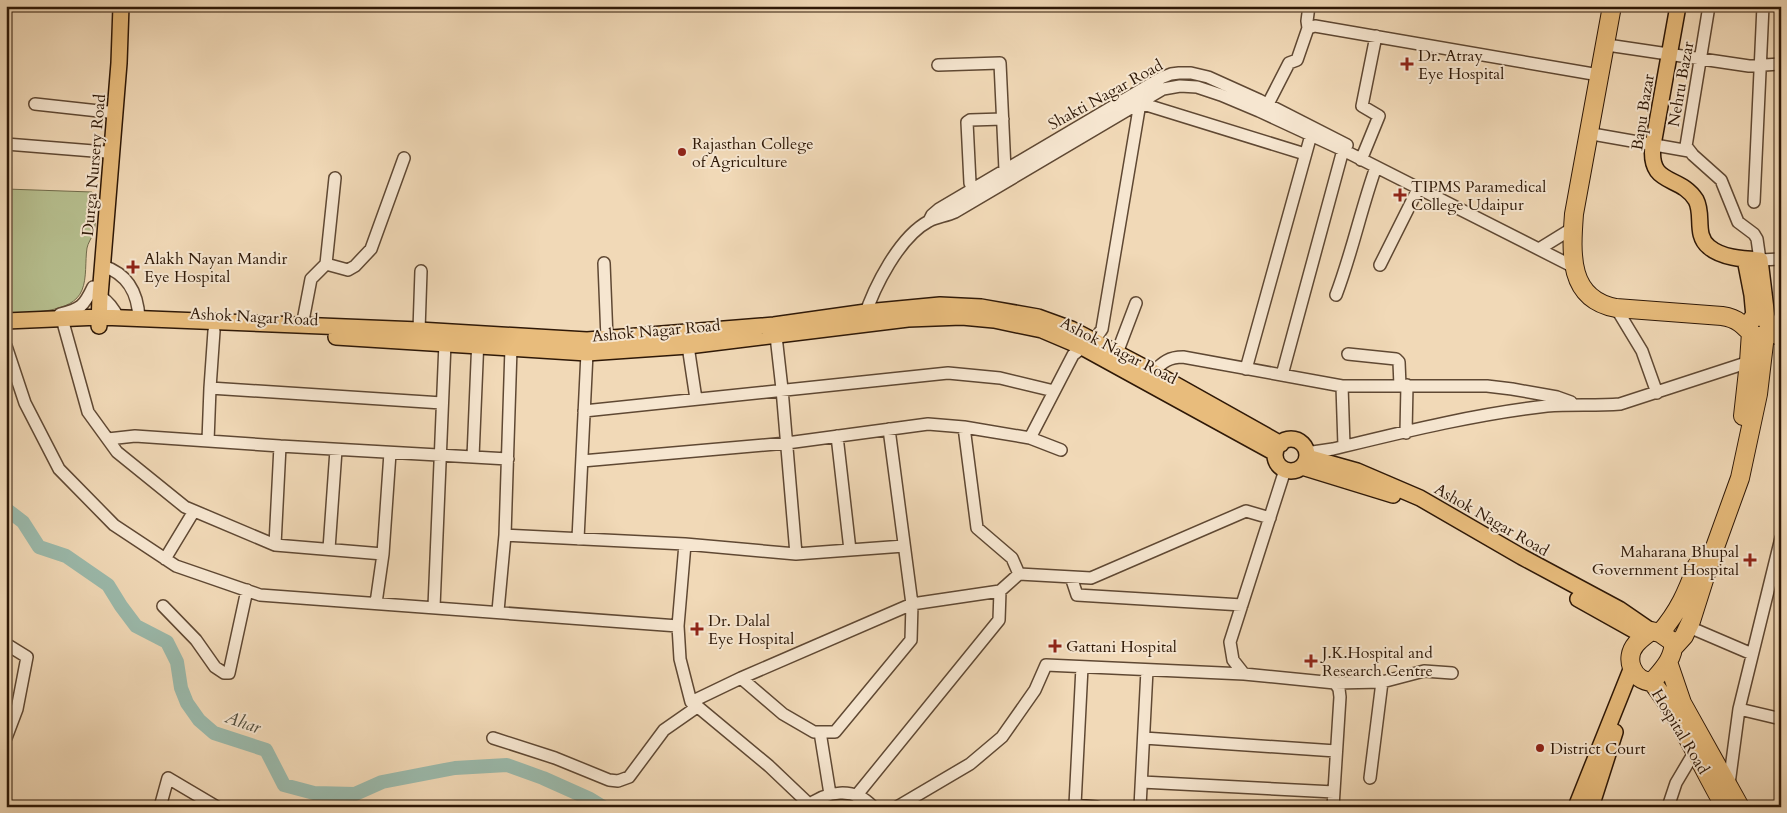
<svg xmlns="http://www.w3.org/2000/svg" width="1787" height="813" font-family="Cardo,serif">
  <rect width="100%" height="100%" fill="#f1d9b7"/>
  <filter id="stains"><feTurbulence type="fractalNoise" baseFrequency=".004" numOctaves="4"/><feColorMatrix values="0 0 0 0 .2 0 0 0 0 .09 0 0 0 0 .02 0 0 0 .5 -.17"/></filter>
  <radialGradient id="worn" r=".72"><stop offset=".6" stop-color="#630" stop-opacity="0"/><stop offset="1" stop-color="#630" stop-opacity=".3"/></radialGradient>
  <!-- green -->
  <path fill="#b7c090" stroke="#726c4c" d="M6,189L92,192C96,203 97,224 93,234C91,239 88,243 87,248C85,261 87,278 82,290C73,314 29,312 6,314Z"/>
  <g fill="none" stroke-linecap="round" stroke-linejoin="round">
    <!-- river -->
    <path stroke="#9bbaac" stroke-width="14" d="M6,509L23,522L39,547L66,556L108,585L121,606L136,626L167,642L177,662L181,688L187,703L199,720L214,733L266,750L284,785L314,793L355,794L382,782L455,768L507,765L543,778L590,799L603,807"/>
    <defs>
      <path id="minor" d="M1709,6L1686,146L1693,155L1721,180L1738,222L1754,234L1757,239L1760,260L1781,259
        M1308,28L1307,21L1309,6
        M1614,46L1749,66L1781,64
        M938,65L1000,63L1005,170
        M1136,100L1140,103L1305,154
        M35,104L108,112
        M1268,104L1289,63L1297,60L1307,31L1308,28L1315,26L1599,75
        M1598,135L1689,151
        M6,144L106,152
        M1361,160L1379,116L1362,106L1376,36
        M975,194L970,183L967,122L970,120L1003,119
        M1754,202L1763,6
        M929,221L932,215L939,209L1161,78L1171,74L1179,73H1191L1208,77L1259,100L1347,145
        M1539,249L1573,228
        M604,263L607,339
        M326,264L348,270L355,266L371,249L404,158
        M1380,265L1418,189
        M103,266C128,274 138,293 139,319
        M1336,295C1352,253 1361,209 1376,167
        M100,296C109,302 114,308 118,318
        M1616,308L1642,351L1657,393
        M60,314C81,309 84,306 93,287
        M864,318C874,287 899,237 929,221C937,217 946,216 955,212L1163,89L1180,86L1197,87L1221,95L1259,111L1343,150L1574,267
        M64,326L88,412L117,452L185,507L275,545
        M302,326L311,279L326,264L335,178
        M419,330L421,271
        M214,331L210,388L442,403
        M776,336L782,389L796,554L685,544L678,626L680,659L691,702L741,678L912,604L1000,591
        M6,346L25,403L59,469L114,525L176,566L260,595L678,626
        M688,346L696,399
        M1117,353L1136,303
        M1348,354L1396,359L1399,362L1400,386
        M1246,369L1311,135
        M1153,372C1163,362 1169,357 1183,357L1342,386H1487L1512,389L1557,397L1571,402
        M1282,375L1343,150
        M1342,386L1344,446
        M584,411L948,373L1000,378L1054,391
        M964,427L977,528L1012,558L1019,574
        M1406,433L1407,385
        M837,436L850,550
        M1030,438L1061,450
        M108,439L135,436L280,446
        M208,441L210,388
        M390,453L383,554L275,545L280,446L508,459
        M1306,453L1333,449C1403,432 1475,414 1547,406C1572,404 1596,406 1620,404L1749,362
        M473,457L478,338
        M582,461L787,443L928,424L964,427L1030,438L1073,355L1098,335L1102,329L1140,103
        M1285,470L1230,642L1233,660L1244,674L1335,683L1339,689L1340,697L1333,807
        M505,535L685,544
        M578,539L587,353
        M329,549L336,450
        M796,554L904,546
        M165,559L194,511
        M1071,577L1077,595L1242,605
        M376,603L383,554
        M163,606L196,640L215,667L224,673H229L247,590
        M434,607L445,343
        M498,611L505,535L511,348
        M1689,627L1752,654
        M6,644L27,657L17,709L6,738
        M1082,667L1075,805L1097,807
        M741,678L783,714L814,732H835L911,640L912,604L889,429
        M1382,682L1424,671L1452,673
        M1335,683L1382,682L1370,778
        M692,702L769,766L809,804
        M1739,709L1781,538
        M820,732L830,794
        M493,738L555,758L609,780L618,781L629,777L664,730L697,707
        M1144,738L1336,751
        M1142,782L1334,792
        M1729,784L1739,709L1781,719
        M856,796L999,620L1000,591L1019,574L1091,578L1246,511L1270,518
        M160,807L168,778L217,807
        M806,807C826,791 854,786 873,807
        M897,807L970,764L1002,737L1035,690L1046,665L1244,674
        M1140,807L1147,670
        M1668,807L1676,783L1695,751"/>
      <path id="major" d="M1678,6L1653,145C1648,187 1680,174 1696,200C1704,215 1694,235 1709,247C1722,258 1743,259 1760,260L1767,318
        M1745,259L1752,295L1754,317
        M6,321L100,317L419,330L587,340L774,325L866,312L940,305L981,307L1038,317L1071,329L1153,372L1281,444
        M99,326L100,296L119,63L121,6
        M1767,332L1781,338
        M336,337L587,353L688,346L908,319L962,317L994,320L1042,330L1082,347L1275,453
        M1275 455a16 16 0 1 1 32 0a16 16 0 1 1-32 0Z
        M1307,457L1357,471L1420,498L1522,557L1619,609L1651,631
        M1302,467L1393,495
        M1578,599L1637,632
        M1576,807L1632,667
        M1591,807L1615,732"/>
      <path id="highway" d="M1612,6L1574,214C1571,254 1568,299 1616,308L1722,316C1729,317 1735,319 1740,323C1746,327 1752,336 1759,336C1771,336 1771,322 1764,317L1755,316L1749,323V329
        M1743,416L1749,362L1751,332
        M1651,631L1660,633L1673,642C1675,658 1661,671 1652,682C1632,681 1624,658 1636,644C1640,639 1646,635 1651,631Z
        M1660,633C1679,611 1687,592 1697,565
        M1674,647L1684,636L1691,621L1710,561L1740,478L1758,394L1765,335
        M1668,662L1682,703L1740,807
        M1652,682C1682,720 1701,766 1725,807"/>
    </defs>
    <!-- minor casing -->
    <use href="#minor" stroke="#5f4833" stroke-width="14"/>
    <!-- major casing -->
    <use href="#major" stroke="#2e1807" stroke-width="18"/>
    <!-- highway casing -->
    <use href="#highway" stroke="#2e1807" stroke-width="20"/>
    <!-- minor -->
    <use href="#minor" stroke="#f6e6d0" stroke-width="11"/>
    <!-- major -->
    <use href="#major" stroke="#e8bc7c" stroke-width="15"/>
    <!-- highway -->
    <use href="#highway" stroke="#e8bc7c" stroke-width="18"/>
  </g>
  <!-- markers -->
  <g fill="#8f2418" stroke="#f6e6d0" stroke-width="2">
    <path d="M1404.5 56.5h5v5h5v5h-5v5h-5v-5h-5v-5h5z"/>
    <circle cx="682" cy="152" r="5"/>
    <path d="M1397.5 187.5h5v5h5v5h-5v5h-5v-5h-5v-5h5z"/>
    <path d="M130.5 259.5h5v5h5v5h-5v5h-5v-5h-5v-5h5z"/>
    <path d="M1747.5 552.5h5v5h5v5h-5v5h-5v-5h-5v-5h5z"/>
    <path d="M694.5 621.5h5v5h5v5h-5v5h-5v-5h-5v-5h5z"/>
    <path d="M1052.5 638.5h5v5h5v5h-5v5h-5v-5h-5v-5h5z"/>
    <path d="M1308.5 653.5h5v5h5v5h-5v5h-5v-5h-5v-5h5z"/>
    <circle cx="1540" cy="748" r="5"/>
  </g>
  <g text-anchor="middle" stroke-width="4" stroke-linejoin="round" paint-order="stroke">
    <!-- poi labels -->
    <g font-size="16" fill="#2e1807" stroke="#f6e6d0" text-anchor="start">
      <text x="1418" y="61">Dr. Atray<tspan x="1418" dy="18">Eye Hospital</tspan></text>
      <text x="692" y="149">Rajasthan College<tspan x="692" dy="18">of Agriculture</tspan></text>
      <text x="1411" y="192">TIPMS Paramedical<tspan x="1411" dy="18">College Udaipur</tspan></text>
      <text x="144" y="264">Alakh Nayan Mandir<tspan x="144" dy="18">Eye Hospital</tspan></text>
      <text x="1739" y="557" text-anchor="end">Maharana Bhupal<tspan x="1739" dy="18">Government Hospital</tspan></text>
      <text x="708" y="626">Dr. Dalal<tspan x="708" dy="18">Eye Hospital</tspan></text>
      <text x="1066" y="652">Gattani Hospital</text>
      <text x="1322" y="658">J.K.Hospital and<tspan x="1322" dy="18">Research Centre</tspan></text>
      <text x="1550" y="754">District Court</text>
    </g>
    <!-- street labels -->
    <g font-size="16" fill="#2e1807" stroke="#f6e6d0">
      <text transform="translate(1680 84) rotate(-80)" y="6">Nehru Bazar</text>
      <text transform="translate(1105 94) rotate(-29)" y="6">Shakti Nagar Road</text>
      <text transform="translate(1642 112) rotate(-81)" y="6">Bapu Bazar</text>
      <text transform="translate(93 165) rotate(-85)" y="6">Durga Nursery Road</text>
      <text transform="translate(254 316) rotate(3)" y="6">Ashok Nagar Road</text>
      <text transform="translate(656 330) rotate(-5)" y="6">Ashok Nagar Road</text>
      <text transform="translate(1119 350) rotate(27)" y="6">Ashok Nagar Road</text>
      <text transform="translate(1492 519) rotate(30)" y="6">Ashok Nagar Road</text>
      <text transform="translate(1681 731) rotate(59)" y="6">Hospital Road</text>
    </g>
    <!-- water labels -->
    <g font-size="18" font-style="italic" fill="#545141" stroke="#f6e6d0">
      <text transform="translate(243 722) rotate(19)" y="6">Ahar</text>
    </g>
  </g>
  <!-- margin -->
  <rect width="1787" height="813" fill="none" stroke="#f1d9b7" stroke-width="25"/>
  <rect x="8" y="8" width="1772" height="798" fill="none" stroke="#2e1807" stroke-width="2.5"/>
  <rect x="12" y="12" width="1762" height="788" fill="none" stroke="#2e1807"/>
  <rect width="100%" height="100%" filter="url(#stains)"/>
  <rect width="100%" height="100%" fill="url(#worn)"/>
</svg>
